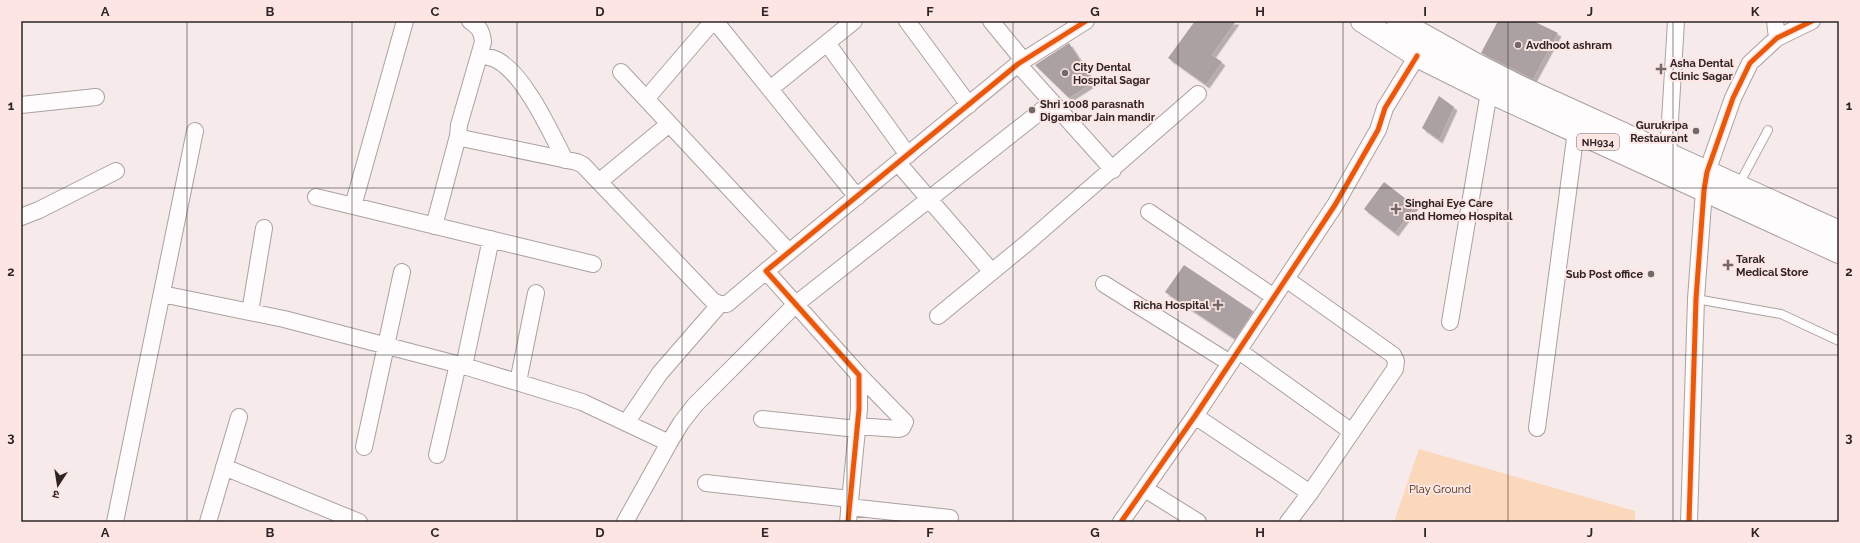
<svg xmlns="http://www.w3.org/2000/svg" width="1860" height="543" font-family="Raleway,'Noto Sans Devanagari',sans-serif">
  <defs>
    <filter id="shadow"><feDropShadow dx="3.5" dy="3.5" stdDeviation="0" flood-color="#0004"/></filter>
  </defs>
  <rect width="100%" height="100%" fill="#f7eaea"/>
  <!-- green -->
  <path fill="#fbd7bb" d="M1419,449L1635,511V522H1394Z"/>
  <!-- building -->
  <path fill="#aba1a2" filter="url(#shadow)" d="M1195,21H1236L1212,55L1222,62L1206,85L1168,58Z
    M1498,21H1533L1558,33L1533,79L1481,53Z
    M1069,43L1094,82L1069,98L1035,65Z
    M1439,96L1454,107L1439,140L1422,128Z
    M1384,182L1415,206L1395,233L1364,209Z
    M1184,265L1253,311L1235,339L1165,292Z"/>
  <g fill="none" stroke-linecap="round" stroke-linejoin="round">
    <defs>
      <path id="lane" d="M1738,186L1768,130
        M1696,299L1781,314L1839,341"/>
      <path id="street" d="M470,21C479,27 482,31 483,42L459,125L458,136L466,139L577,162L583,165L713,301L720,304H727L766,271
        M715,21L857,197
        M907,21L969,105
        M991,21L1023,60
        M1775,21L1777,38
        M827,43L908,155
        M479,55C484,56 492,57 497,60C525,75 550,131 565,160
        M1018,64L1113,170
        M621,72L789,252
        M770,89L854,21
        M646,99L713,21
        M21,105L96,97
        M1668,154L1676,21
        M898,163L992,272
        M600,181L669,124
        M316,197L593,264
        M353,206L405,21
        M1149,212L1274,297
        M21,217L39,210L116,171
        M434,226L458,136
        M1286,279L1393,355L1396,361L1395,369L1310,493L1288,522
        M1104,284L1230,363
        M162,294L284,319L464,366L582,402L669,443
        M250,312L264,228
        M938,316L1027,243L1198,94
        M1450,322L1489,92
        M1239,351L1352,432
        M464,366L491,239
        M518,382L536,293
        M1195,416L1310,493
        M762,419L857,429
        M626,423L660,373L720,304
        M857,426L899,429L902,428L905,422L859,375
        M1537,428L1576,131
        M364,447L402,272
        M437,455L458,364
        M224,467L359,522
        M706,483L850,499
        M1145,489L1198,522
        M849,507L950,518
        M115,522L195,131
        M208,522L239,417
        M625,522L669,443L681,423L695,405L796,304L1051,103
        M848,522L859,409V375L766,271L1018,64L1086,21
        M1121,522L1195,416L1335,205L1378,130L1385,108L1417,56
        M1689,522L1696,299L1704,190L1707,172L1733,98L1750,63L1777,38L1812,21"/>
      <path id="highway" d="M1362,21L1417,56L1481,88L1839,252
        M1398,21L1475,64L1518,86L1839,232"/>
    </defs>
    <!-- lane casing -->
    <use href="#lane" stroke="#aba1a1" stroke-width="10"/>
    <!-- street casing -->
    <use href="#street" stroke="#aba1a1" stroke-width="18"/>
    <!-- highway casing -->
    <use href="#highway" stroke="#aba1a1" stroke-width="24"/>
    <!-- lane -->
    <use href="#lane" stroke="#fefcfc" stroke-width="8"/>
    <!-- street -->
    <use href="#street" stroke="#fefcfc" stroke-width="16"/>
    <!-- highway -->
    <use href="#highway" stroke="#fefcfc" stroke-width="22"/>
    <defs>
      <path id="cycleway" d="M848,522L859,409V375L766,271L1018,64L1086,21
        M1121,522L1195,416L1335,205L1378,130L1385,108L1417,56
        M1689,522L1696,299L1704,190L1707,172L1733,98L1750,63L1777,38L1812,21"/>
    </defs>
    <!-- cycleway casing -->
    <use href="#cycleway" stroke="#fde5e4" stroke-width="8"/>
    <!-- cycleway -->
    <use href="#cycleway" stroke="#e8590c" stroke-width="5"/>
  </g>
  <!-- grid -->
  <path fill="none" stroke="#2d2424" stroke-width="1" stroke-opacity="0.55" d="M187,21V522M352,21V522M517,21V522M682,21V522M847,21V522M1013,21V522M1178,21V522M1343,21V522M1508,21V522M1673,21V522M21,188H1839M21,355H1839"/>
  <!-- markers -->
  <g fill="#746969" stroke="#fde5e4" stroke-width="1.5">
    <circle cx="1518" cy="45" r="4"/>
    <path d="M1659 63h4v4h4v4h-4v4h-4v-4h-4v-4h4z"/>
    <circle cx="1065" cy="73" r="4"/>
    <circle cx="1032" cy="110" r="4"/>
    <circle cx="1696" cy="131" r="4"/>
    <path d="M1394 203h4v4h4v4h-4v4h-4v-4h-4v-4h4z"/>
    <path d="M1726 259h4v4h4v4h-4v4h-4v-4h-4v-4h4z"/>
    <circle cx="1651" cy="274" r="4"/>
    <path d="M1216 299h4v4h4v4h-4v4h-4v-4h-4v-4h4z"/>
  </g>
  <g text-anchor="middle" stroke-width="4" stroke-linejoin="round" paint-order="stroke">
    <!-- shield labels -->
    <rect fill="#fde5e4" stroke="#6b5e5e" stroke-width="1" x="1577" y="134" width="42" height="16" rx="3"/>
    <g font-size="10" font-weight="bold" fill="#2d2424">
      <text x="1598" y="146">NH934</text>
    </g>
    <!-- poi labels -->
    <g font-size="11" font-weight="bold" fill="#2d2424" stroke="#fde5e4" text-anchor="start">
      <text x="1526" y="49">Avdhoot ashram</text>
      <text x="1670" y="67">Asha Dental<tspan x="1670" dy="13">Clinic Sagar</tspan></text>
      <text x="1073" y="71">City Dental<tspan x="1073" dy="13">Hospital Sagar</tspan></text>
      <text x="1040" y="108">Shri 1008 parasnath<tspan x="1040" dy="13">Digambar Jain mandir</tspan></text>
      <text x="1688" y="129" text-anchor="end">Gurukripa<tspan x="1688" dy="13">Restaurant</tspan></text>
      <text x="1405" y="207">Singhai Eye Care<tspan x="1405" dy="13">and Homeo Hospital</tspan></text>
      <text x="1736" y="263">Tarak<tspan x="1736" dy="13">Medical Store</tspan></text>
      <text x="1643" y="278" text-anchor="end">Sub Post office</text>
      <text x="1209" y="309" text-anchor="end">Richa Hospital</text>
    </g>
    <!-- park labels -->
    <g font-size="11" fill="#472b0d" stroke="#fde5e4">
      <text x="1440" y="493">Play Ground</text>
    </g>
  </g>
  <!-- border -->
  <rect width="1860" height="543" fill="none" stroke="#fde5e4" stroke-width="44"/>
  <!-- north arrow -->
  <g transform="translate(58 485) rotate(192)" stroke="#fde5e4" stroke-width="3" paint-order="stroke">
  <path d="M0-3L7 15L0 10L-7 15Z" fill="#2d2424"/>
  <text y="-6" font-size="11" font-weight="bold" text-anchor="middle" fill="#2d2424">उ</text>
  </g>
  <rect x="22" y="22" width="1816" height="499" fill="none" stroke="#2d2424" stroke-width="1.5"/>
  <g font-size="13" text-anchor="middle" font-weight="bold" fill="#2d2424">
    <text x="105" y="16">A</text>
    <text x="270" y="16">B</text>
    <text x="435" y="16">C</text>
    <text x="600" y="16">D</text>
    <text x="765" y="16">E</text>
    <text x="930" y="16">F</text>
    <text x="1095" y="16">G</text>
    <text x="1260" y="16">H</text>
    <text x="1425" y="16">I</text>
    <text x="1590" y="16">J</text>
    <text x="1755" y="16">K</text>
    <text x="11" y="110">1</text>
    <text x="1849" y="110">1</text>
    <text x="11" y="276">2</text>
    <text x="1849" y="276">2</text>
    <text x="11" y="442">3</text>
    <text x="1849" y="442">3</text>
    <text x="105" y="537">A</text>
    <text x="270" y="537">B</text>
    <text x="435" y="537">C</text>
    <text x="600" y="537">D</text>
    <text x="765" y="537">E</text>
    <text x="930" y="537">F</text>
    <text x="1095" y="537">G</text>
    <text x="1260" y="537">H</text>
    <text x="1425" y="537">I</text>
    <text x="1590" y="537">J</text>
    <text x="1755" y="537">K</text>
  </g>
</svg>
